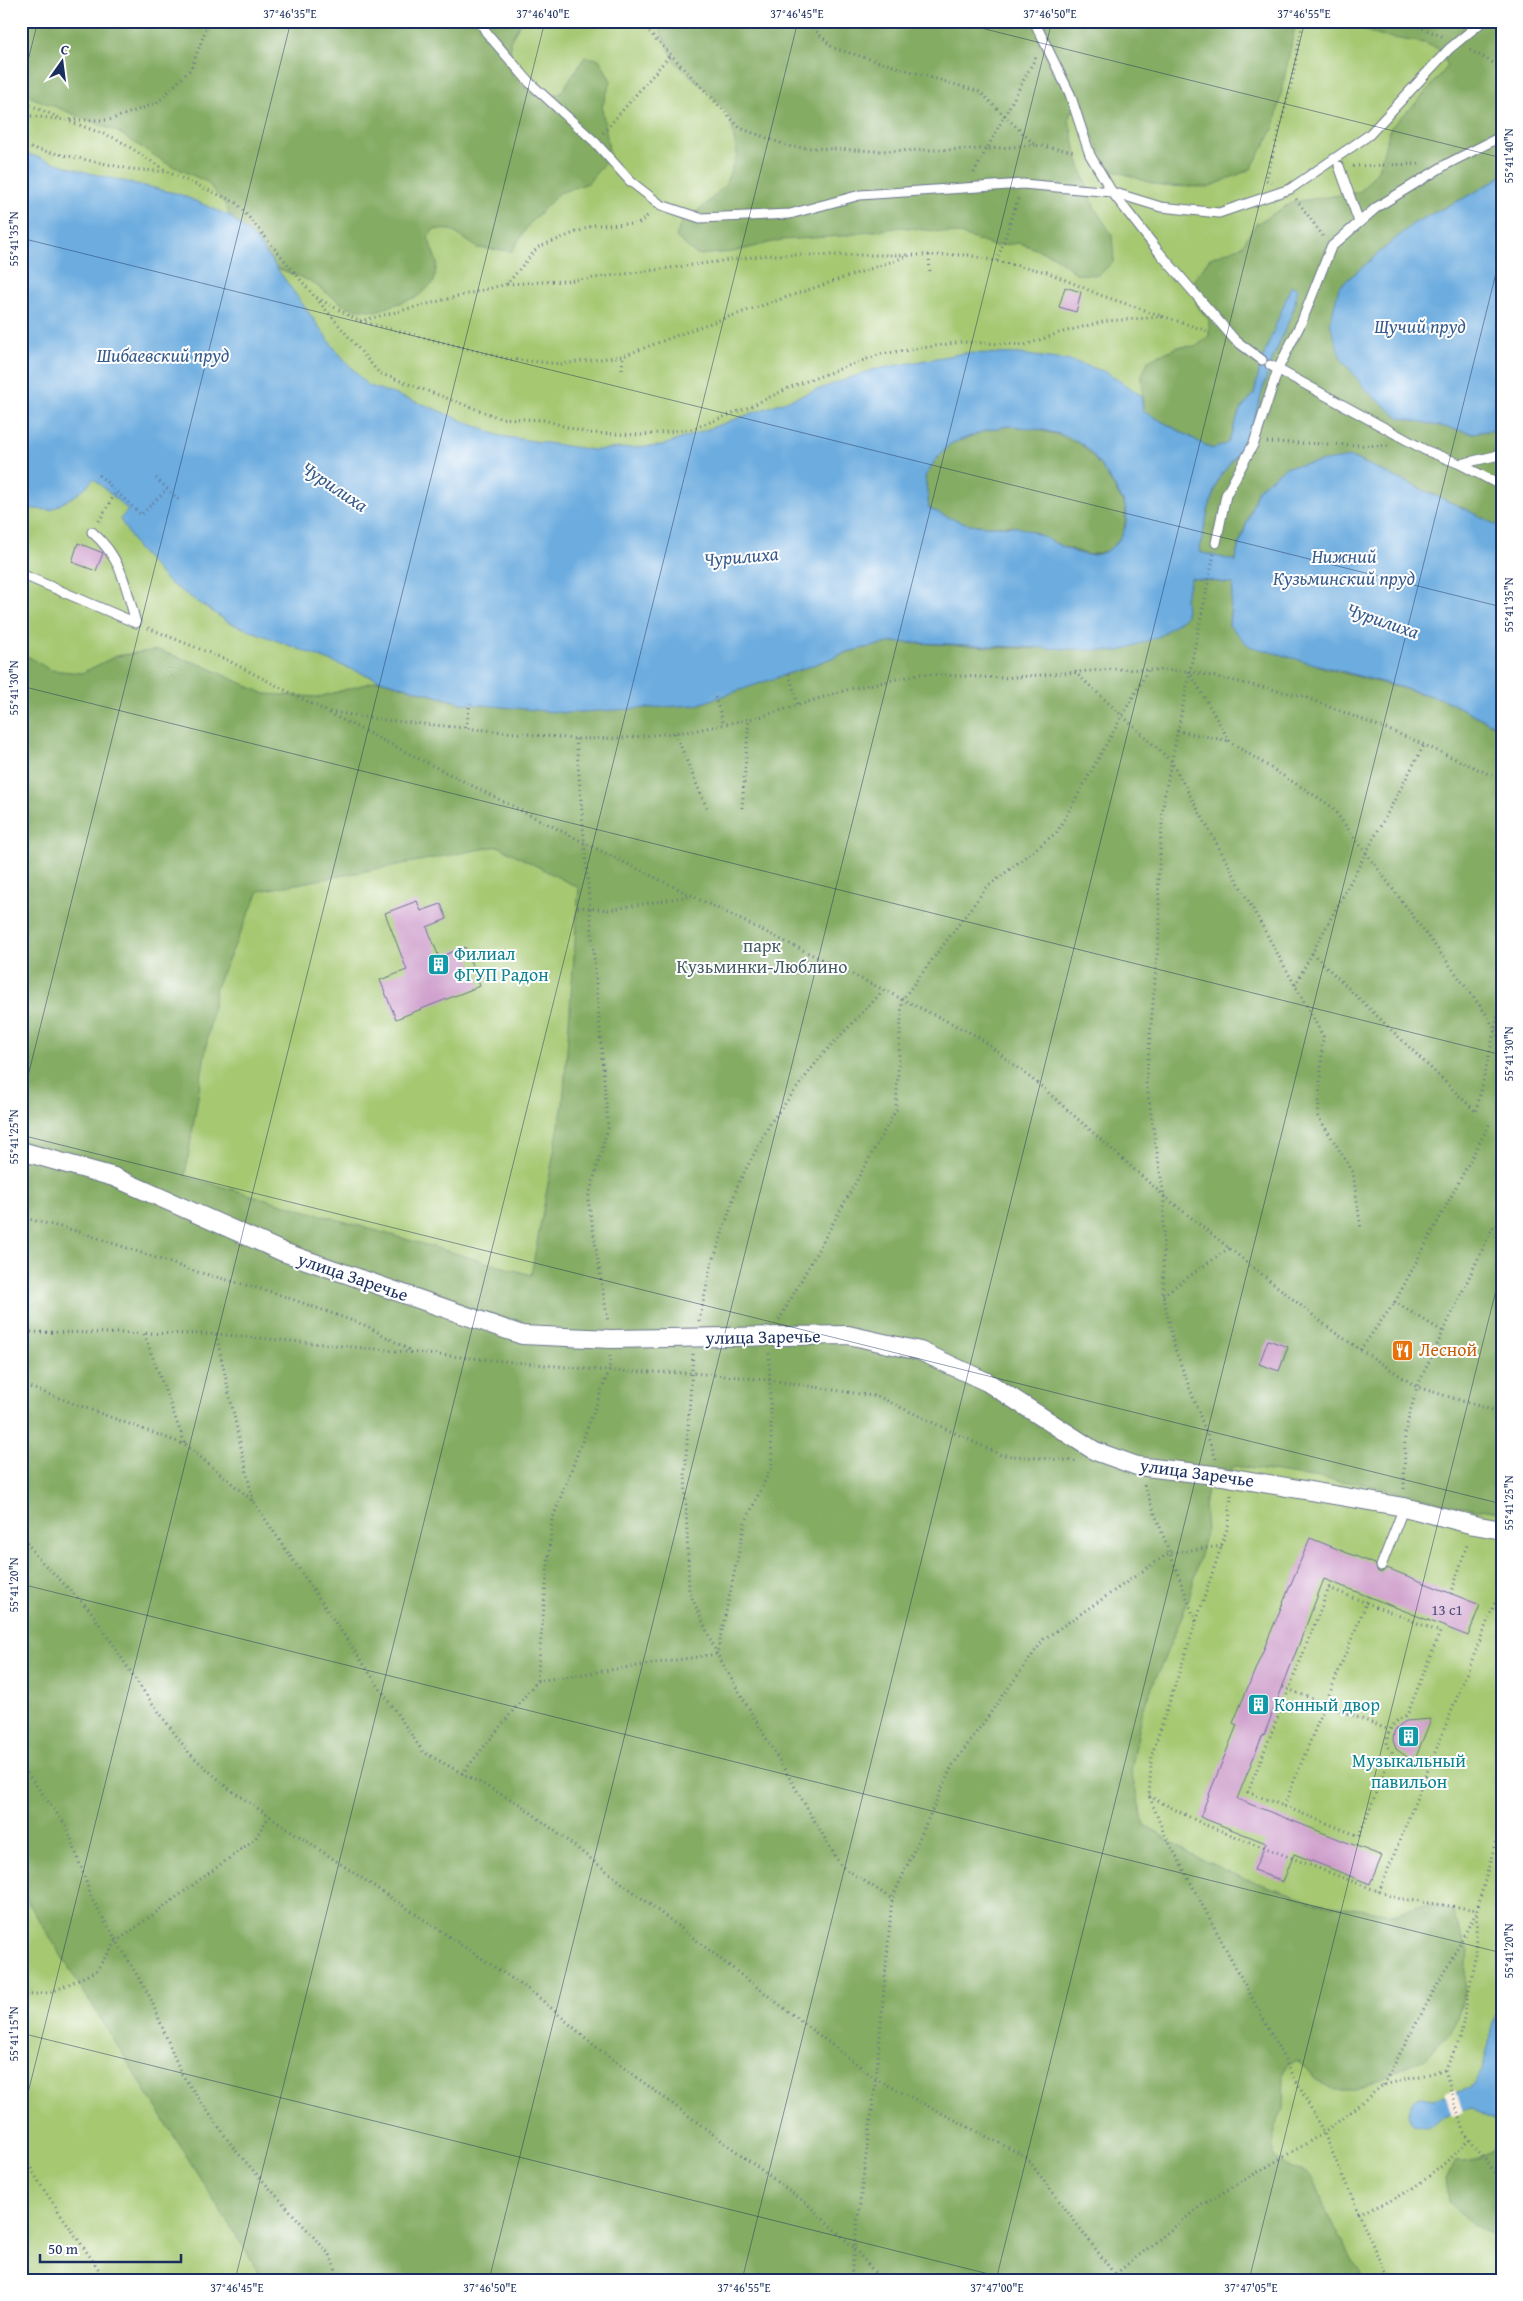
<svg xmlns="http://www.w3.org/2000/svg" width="1523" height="2301" font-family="'Gentium Book Plus',serif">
  <rect width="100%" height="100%" fill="#fff"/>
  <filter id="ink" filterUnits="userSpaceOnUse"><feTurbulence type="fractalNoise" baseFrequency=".02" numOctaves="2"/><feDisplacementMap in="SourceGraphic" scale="10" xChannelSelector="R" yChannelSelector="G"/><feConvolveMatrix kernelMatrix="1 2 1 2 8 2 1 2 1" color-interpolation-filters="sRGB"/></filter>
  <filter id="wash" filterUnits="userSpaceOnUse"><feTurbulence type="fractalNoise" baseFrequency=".0096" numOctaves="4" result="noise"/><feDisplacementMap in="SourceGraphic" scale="20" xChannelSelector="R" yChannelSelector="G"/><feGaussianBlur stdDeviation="1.12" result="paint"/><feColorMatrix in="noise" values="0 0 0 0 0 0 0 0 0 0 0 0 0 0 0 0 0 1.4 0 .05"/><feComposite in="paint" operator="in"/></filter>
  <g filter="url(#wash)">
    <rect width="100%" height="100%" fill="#faf0e2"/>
    <!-- green -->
    <path fill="#a5c871" stroke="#607c68" d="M21,21H1502V2280H21V1907L28,1903L21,1891Z"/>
    <!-- forest -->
    <path fill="#84ac63" stroke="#506e60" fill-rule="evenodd" d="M21,21H521L510,42L512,74L531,94H560L585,57L599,59L611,81L602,107L610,156L588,183L559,193L529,224L512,251L478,248L451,230L434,229L428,237L437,263L434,282L417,297L376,311L347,307L310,281L277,268L257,241L230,216L225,204L207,182L166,163L118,132L21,93Z
      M656,21H1296L1274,128L1251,169L1209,187L1161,186L1109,169L1079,109L1070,112L1069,120L1077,157L1094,207L1112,235L1114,261L1099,275L1077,274L1054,256L1020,243L994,246L960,234L901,227L841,236L781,240L733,252L697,255L676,237L682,220L702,208L725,185L737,155L730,116L710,93L675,62Z
      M1341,21H1502V176L1472,194L1414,223L1339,287L1472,433L1502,429V528L1467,510L1351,457L1258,489L1237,551L1236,561L1199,552L1208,511L1218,480L1249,437L1270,365L1294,308L1262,360L1254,394L1240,410L1228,443L1212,449L1143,411L1142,375L1148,361L1177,347L1197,346L1209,336V320L1197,306L1194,279L1210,258L1242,246L1256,224L1293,202L1360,192L1378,170L1391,127L1419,100L1448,66L1439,49L1424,43L1380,36Z
      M1008,426L1028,427L1058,435L1082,445L1104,470L1126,508L1124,532L1111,550L1089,555L1049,542L1034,532L1011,526H986L955,522L929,508L925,477L934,462L950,444L984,431Z
      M1191,578L1233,584L1229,625L1324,668L1443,699L1502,729V1512L1455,1506L1369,1485L1235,1466L1207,1489L1204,1507L1206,1531L1189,1599L1143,1709L1131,1772L1144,1824L1190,1854L1240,1877L1317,1903L1394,1914L1427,1903L1452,1911L1468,1951L1465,1992L1451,2032L1426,2058L1355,2090H1334L1315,2079L1297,2060L1288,2064L1284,2073L1283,2110L1274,2130V2157L1288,2167L1302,2170L1312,2175L1329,2218L1364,2280H264L21,1891V658L29,657L50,670L82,673L116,656L157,650L202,665L265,694L319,697L380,680L462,703L695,705L808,667L847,652L893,642L1030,649L1186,616L1185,598ZM498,846L579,888L563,1104L531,1275L185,1176L216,987L259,891Z
      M1502,2143V2237L1472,2225L1449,2202L1446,2179L1455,2161C1476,2162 1486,2156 1502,2143Z"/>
    <!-- water -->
    <path fill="#6cacdf" stroke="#446e9e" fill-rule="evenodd" d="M21,152L89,173L179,194L230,216L257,241L335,349L367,385L425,405L500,436L593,450L661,446L872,370L964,353L1019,354L1072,361L1106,372L1141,395L1143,411L1212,449L1228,443L1240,410L1254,394L1262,360L1291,286L1298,288L1294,308L1270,365L1249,437L1218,480L1208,511L1199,552L1236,561L1237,552L1258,489L1286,467L1351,457L1467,510L1502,528V729L1443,699L1249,646L1229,625L1233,584L1191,578L1185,598L1186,616L1160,636L1120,651L893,642L847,652L808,667L696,705L566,713L462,703L380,680L228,622L168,582L137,548L120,519L128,510L94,479L79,493L51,510L21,508ZM1008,426C1032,428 1061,431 1082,444C1093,452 1120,493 1125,506C1133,529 1112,558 1087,555C1063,551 1044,534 1021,528C1009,525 998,527 986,526C965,525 948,518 929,508L925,477L934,462L950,444L984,431Z
      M1502,176V429L1472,433L1398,417L1367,391L1341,358L1330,323L1339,287L1414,223L1472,194Z
      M1502,1921V2124L1471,2109C1463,2111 1450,2112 1443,2117C1429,2126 1433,2129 1414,2125C1408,2117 1409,2110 1412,2101L1420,2097L1435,2099L1470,2088L1482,2071L1499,2003V1929Z"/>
    <!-- pier -->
    <path fill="#faf0e2" d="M1456,2089L1463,2113L1452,2116L1445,2093Z"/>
    <g id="blocks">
      <!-- building -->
      <path fill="#ce9dcb" d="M1065,287L1081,292L1076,312L1059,307Z
        M78,543L103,553L96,571L72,562Z
        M417,901L421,911L441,904L447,919L427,927L439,957L465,947L480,986L396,1019L380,980L407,970L385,913Z
        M1268,1340L1288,1347L1279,1371L1259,1364Z
        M1310,1538L1375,1564L1378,1572H1382L1387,1568L1480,1605L1468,1636L1324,1579L1264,1735L1263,1734L1237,1799L1382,1856L1370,1884L1294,1854L1283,1882L1254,1870L1266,1843L1200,1817L1237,1725L1233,1723Z
        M1431,1719L1414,1762L1396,1749L1393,1740L1394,1732L1400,1725L1406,1721Z"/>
    </g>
  </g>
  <g filter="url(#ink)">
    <use href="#blocks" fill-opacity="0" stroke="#69738c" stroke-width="1"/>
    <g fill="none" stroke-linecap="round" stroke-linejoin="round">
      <defs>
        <path id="lane" d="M480,21L486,32L530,83L595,142L630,181L661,205L700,218L790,214L860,195L1023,184L1112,192L1161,207L1219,213L1290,189L1369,135L1449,49L1483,21
          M1034,21L1070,94L1090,155L1112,192L1159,252L1235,340L1262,360
          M1339,166L1359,222
          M1270,365L1425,450L1460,464L1502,486
          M1460,464L1495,456L1502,452
          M92,532C122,558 126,587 136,623
          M1216,543L1226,495L1254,443L1278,369L1302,321L1331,247L1377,207L1447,164L1502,136
          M21,574L136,623
          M1381,1566L1404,1507"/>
        <path id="street" d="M21,1151L114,1177L283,1252L522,1335L611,1339L848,1335L920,1351L987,1382L1095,1451L1137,1466L1222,1476L1404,1507L1474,1525L1502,1530"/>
      </defs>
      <!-- lane casing -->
      <use href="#lane" stroke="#69738c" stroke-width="11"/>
      <!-- street casing -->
      <use href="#street" stroke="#69738c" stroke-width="20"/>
      <!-- path -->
      <path stroke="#69738c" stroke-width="3" stroke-dasharray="1 4" stroke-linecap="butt" d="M639,21L740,128L791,147L877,151L987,149L1035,145
        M806,21L833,48L980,92L1035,145L1076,152
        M1404,21L1444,37
        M1470,50L1502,68
        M21,101L62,119
        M21,115L66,120L117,139L168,172L237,203L314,296L359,321L508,359L561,364L623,356L702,326L911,255H968L1047,272L1100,295L1210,332
        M70,120H109L157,103L191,69L209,21
        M603,133L671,54
        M21,146L130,169L168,172
        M1353,166L1419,164
        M974,173L1037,55
        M1272,182L1266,180L1291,85L1303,21
        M1296,199L1323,236
        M929,255L930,274
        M997,261L1019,196
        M507,284L579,280L768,255H907
        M316,298L379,373L500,418L544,420L587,433L642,435L692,429L747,408L793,386L881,354L962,342L1025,345L1059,333L1106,321L1163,317
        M360,321L507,284L538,247L595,225L638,224L651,213
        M622,369L623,356
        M1267,442L1388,446
        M99,475L141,515L167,489
        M156,478L180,501
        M99,521L116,492
        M1214,554L1164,798L1158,879L1160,923L1146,1082L1164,1196L1163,1295L1175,1349L1216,1459
        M148,628L227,660L326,711L384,720L576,739L624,738L693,731L763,716L846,690L920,674L1003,678L1115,669L1189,671L1302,696L1409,738L1502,780
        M1189,671L1230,742L1331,806L1486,1014L1502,1041
        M1075,672L1171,761L1323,1036L1318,1116L1353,1172L1361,1230
        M789,674L798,705
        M715,697L724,725
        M329,713L585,843L977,1036L1042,1087L1164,1196L1334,1332L1417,1387L1405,1432L1404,1491
        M466,728L470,703
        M1177,731L1230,741
        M675,733L708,811
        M576,739L608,1128L588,1199L608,1322
        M742,808L749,719
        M578,907L608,910L690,896
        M1312,953L1476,1112L1502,997
        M1295,985L1424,745
        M21,1217L80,1232L194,1271L272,1292L367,1326L411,1351
        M1502,1226L1494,1225L1417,1387L1502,1413
        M1163,1295L1229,1248
        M779,1320L896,1110L902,1000L986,888L1057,832L1148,670
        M699,1321L710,1271L738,1184L771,1122L822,1055L883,991
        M1442,1331L1395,1302L1490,1123
        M21,1332L216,1334L609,1371L692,1373L770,1380L879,1397L1001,1455L1076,1461
        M144,1334L185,1444
        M216,1334L253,1501
        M1360,1350L1395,1302
        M693,1354L685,1473L689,1591L717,1654L745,1523L772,1466L769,1353
        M21,1384L186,1445L253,1501L423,1752L521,1805L876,2079L1026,2157L1119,2280
        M1144,1485L1196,1622
        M1231,1495L1229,1523L1152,1754L1149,1795L1163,1831L1324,2133L1388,2280
        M21,1534L37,1557L90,1610L142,1689L189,1753L228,1788L269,1816L535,1994L596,2047L807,2204L854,2248L851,2280
        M1329,1588L1440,1632L1407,1715C1393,1721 1387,1730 1387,1745L1392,1752L1359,1836L1248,1792Z
        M1451,1594L1468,1542
        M537,1681L717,1654L841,1866L892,1899
        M1283,1687L1389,1730
        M21,1765L67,1827L92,1899L150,1997L181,2073L235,2150L330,2255L339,2280
        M462,1774L537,1681L552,1520L609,1371L610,1356
        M1149,1796L1203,1824L1396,1898L1477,1910
        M1284,1806L1369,1596
        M1502,1818L1477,1910L1475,1958L1460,2039L1445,2070L1463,2131L1502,2182
        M1379,1892L1502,1585
        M21,1996L52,1992L96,1971L116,1942L255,1839L269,1816
        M1383,2085L1476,1913
        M21,2151L40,2184L106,2280
        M1358,2213C1406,2199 1434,2174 1470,2140
        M881,2280L854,2248L876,2079L892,1899L952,1766L1044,1639L1169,1553L1222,1546
        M1108,2280L1202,2205L1324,2133L1383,2085L1445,2070"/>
      <!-- lane -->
      <use href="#lane" stroke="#fff" stroke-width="9"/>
      <!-- street -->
      <use href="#street" stroke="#fff" stroke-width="18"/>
    </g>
  </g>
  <!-- ticks -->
  <path fill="none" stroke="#1b2f5e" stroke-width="1" stroke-opacity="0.45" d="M953,21L1502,158M21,88L38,21M21,238L1502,607M21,686L1502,1055M21,1104L291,21M21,1135L1502,1504M21,1584L1502,1953M21,2033L1013,2280M21,2121L545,21M235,2280L798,21M489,2280L1052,21M742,2280L1305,21M996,2280L1502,249M1249,2280L1502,1266"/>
  <!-- icons -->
  <defs>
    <symbol id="building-square" viewBox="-11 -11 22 22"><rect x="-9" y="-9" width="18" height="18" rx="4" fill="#0f9aa8" stroke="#fff"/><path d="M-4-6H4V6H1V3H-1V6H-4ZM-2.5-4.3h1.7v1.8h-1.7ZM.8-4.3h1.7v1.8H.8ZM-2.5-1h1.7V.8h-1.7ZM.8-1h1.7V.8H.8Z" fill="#fff"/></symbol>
    <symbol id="restaurant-square" viewBox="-11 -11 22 22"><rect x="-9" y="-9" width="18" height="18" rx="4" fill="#e8710a" stroke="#fff"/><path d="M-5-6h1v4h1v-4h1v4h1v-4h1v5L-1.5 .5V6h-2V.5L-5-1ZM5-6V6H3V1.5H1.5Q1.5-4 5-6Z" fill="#fff"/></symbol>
  </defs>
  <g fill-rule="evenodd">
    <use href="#building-square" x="426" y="952" width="25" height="25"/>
    <use href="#restaurant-square" x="1390" y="1338" width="25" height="25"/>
    <use href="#building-square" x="1246" y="1692" width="25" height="25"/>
    <use href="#building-square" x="1396" y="1724" width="25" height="25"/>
  </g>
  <g text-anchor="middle" stroke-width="4" stroke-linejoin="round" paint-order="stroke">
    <!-- number labels -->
    <g font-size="15" fill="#484a79">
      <text x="1447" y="1615">13 с1</text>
    </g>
    <!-- park labels -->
    <g font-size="18" fill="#445d64" stroke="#fff">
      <text x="762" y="952">парк<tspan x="762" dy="21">Кузьминки-Люблино</tspan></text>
    </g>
    <!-- culture labels -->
    <g font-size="18" fill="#0d838f" stroke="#fff" text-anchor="start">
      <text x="454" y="960">Филиал<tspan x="454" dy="21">ФГУП Радон</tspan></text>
      <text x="1274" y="1711">Конный двор</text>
      <text x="1409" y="1767" text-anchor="middle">Музыкальный<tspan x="1409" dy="21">павильон</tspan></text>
    </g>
    <!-- street labels -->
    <g font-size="18" fill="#1b2f5e" stroke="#fff">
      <text transform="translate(353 1277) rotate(19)" y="6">улица Заречье</text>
      <text transform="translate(763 1337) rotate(-1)" y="6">улица Заречье</text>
      <text transform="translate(1197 1473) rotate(8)" y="6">улица Заречье</text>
    </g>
    <!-- food labels -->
    <g font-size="18" fill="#c56008" stroke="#fff" text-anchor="start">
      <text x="1419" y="1356">Лесной</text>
    </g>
    <!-- water labels -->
    <g font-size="19" font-style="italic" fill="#375b8b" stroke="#fff">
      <text x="1420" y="333">Щучий пруд</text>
      <text x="163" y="362">Шибаевский пруд</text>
      <text transform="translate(335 486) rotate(34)" y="7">Чурилиха</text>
      <text transform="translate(741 556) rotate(-5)" y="7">Чурилиха</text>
      <text x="1344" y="563">Нижний<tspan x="1344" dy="22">Кузьминский пруд</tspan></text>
      <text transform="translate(1383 620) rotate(19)" y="7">Чурилиха</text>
    </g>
  </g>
  <!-- margin -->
  <rect width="1523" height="2301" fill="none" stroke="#fff" stroke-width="55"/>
  <!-- north arrow -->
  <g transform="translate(62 62) rotate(14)" stroke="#ffffff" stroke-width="4" paint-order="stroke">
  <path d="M0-4L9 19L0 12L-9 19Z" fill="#1b2f5e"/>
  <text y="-8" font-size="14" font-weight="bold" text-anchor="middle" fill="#1b2f5e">С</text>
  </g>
  <!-- scale -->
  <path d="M40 2254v8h141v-8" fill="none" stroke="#1b2f5e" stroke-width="2.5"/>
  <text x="48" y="2254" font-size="15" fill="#1b2f5e" stroke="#ffffff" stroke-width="4" paint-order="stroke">50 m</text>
  <rect x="28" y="28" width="1468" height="2246" fill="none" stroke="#1b2f5e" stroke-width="2"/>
  <g font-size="12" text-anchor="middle" fill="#1b2f5e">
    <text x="290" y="18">37°46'35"E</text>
    <text x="543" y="18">37°46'40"E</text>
    <text x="797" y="18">37°46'45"E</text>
    <text x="1050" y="18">37°46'50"E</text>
    <text x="1304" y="18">37°46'55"E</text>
    <text transform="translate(1509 156) rotate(-90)" y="4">55°41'40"N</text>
    <text transform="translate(14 239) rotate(-90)" y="4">55°41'35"N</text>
    <text transform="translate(1509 605) rotate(-90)" y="4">55°41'35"N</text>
    <text transform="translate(14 688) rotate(-90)" y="4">55°41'30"N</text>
    <text transform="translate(1509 1054) rotate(-90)" y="4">55°41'30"N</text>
    <text transform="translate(14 1137) rotate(-90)" y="4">55°41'25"N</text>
    <text transform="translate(1509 1503) rotate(-90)" y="4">55°41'25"N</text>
    <text transform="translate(14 1585) rotate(-90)" y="4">55°41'20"N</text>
    <text transform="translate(1509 1951) rotate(-90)" y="4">55°41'20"N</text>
    <text transform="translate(14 2034) rotate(-90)" y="4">55°41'15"N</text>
    <text x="237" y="2292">37°46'45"E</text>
    <text x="490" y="2292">37°46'50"E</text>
    <text x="744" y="2292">37°46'55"E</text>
    <text x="997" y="2292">37°47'00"E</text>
    <text x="1251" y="2292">37°47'05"E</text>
  </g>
</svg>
